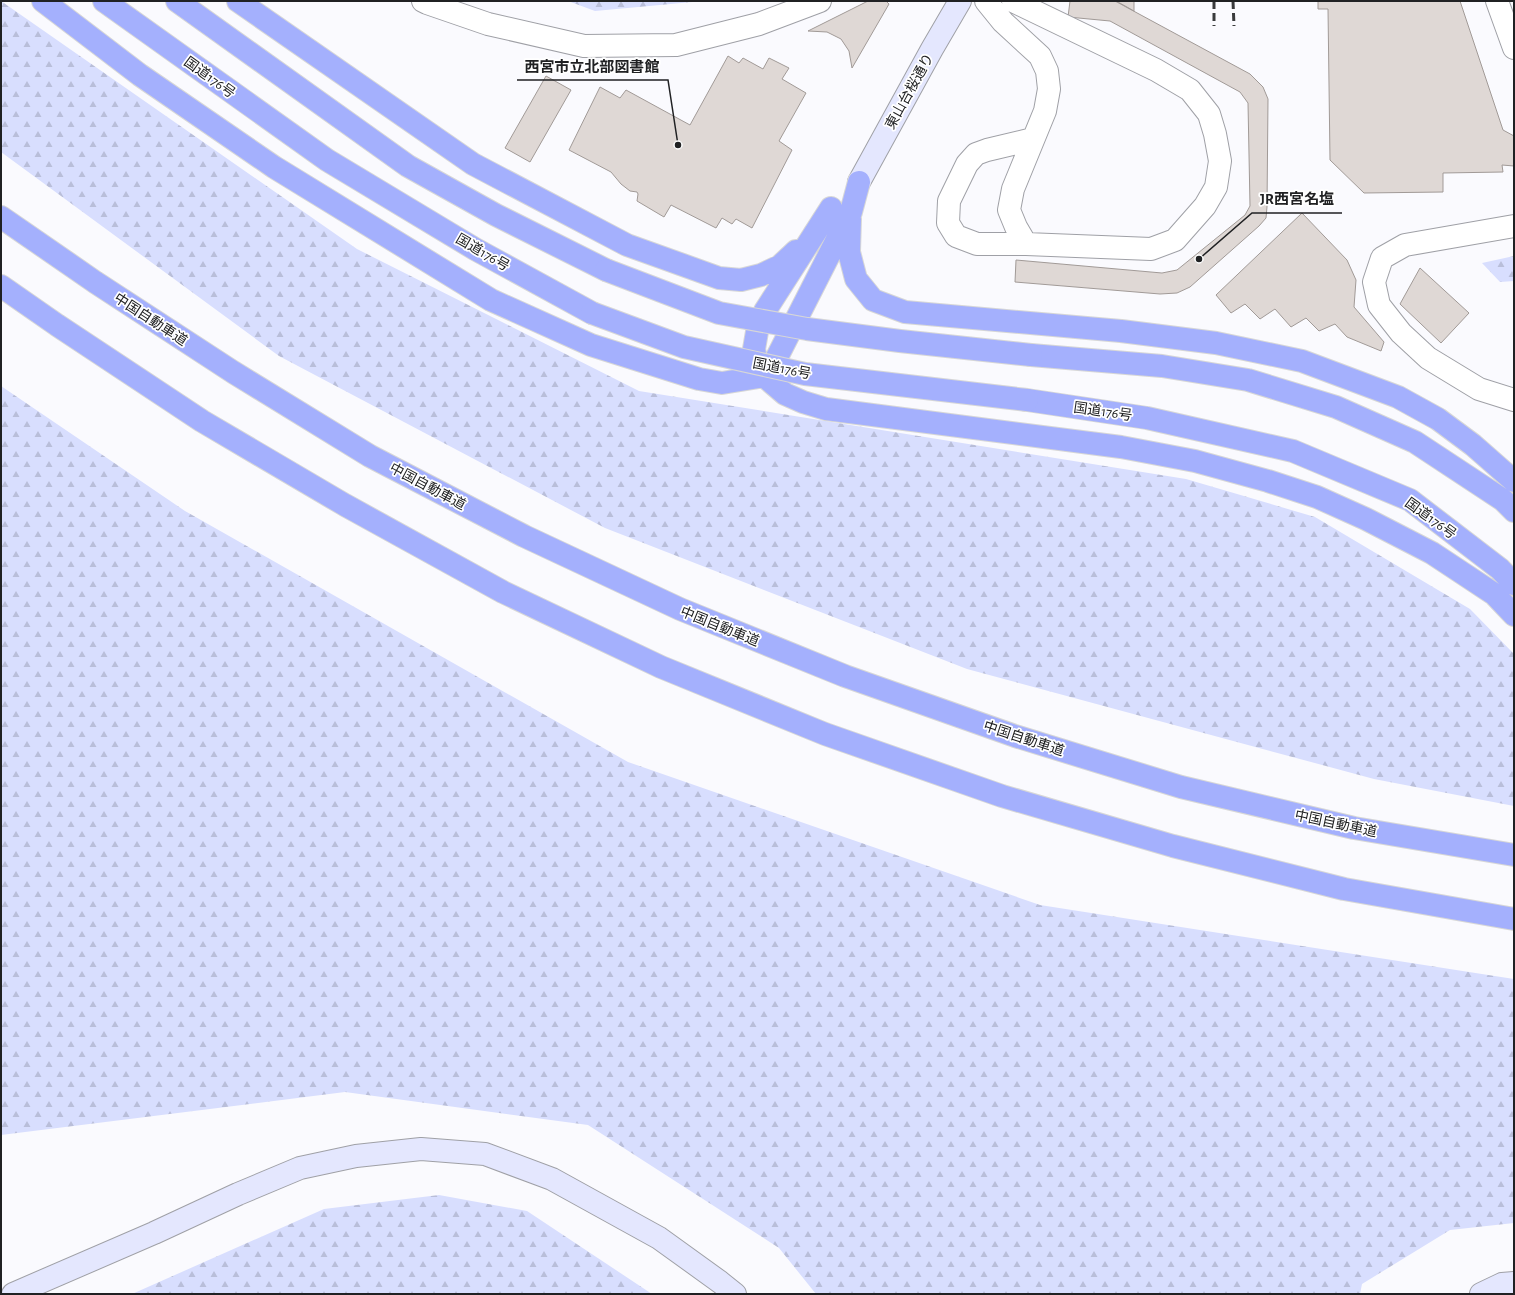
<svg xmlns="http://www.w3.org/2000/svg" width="1515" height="1295" font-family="'Alegreya Sans','Noto Sans JP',sans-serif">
  <defs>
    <pattern id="forest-firs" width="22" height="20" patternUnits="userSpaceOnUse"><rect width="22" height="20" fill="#d8defe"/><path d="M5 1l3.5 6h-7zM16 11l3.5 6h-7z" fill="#b9bed9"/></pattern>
  </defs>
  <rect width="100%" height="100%" fill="#fafafe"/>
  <!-- forest -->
  <path fill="url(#forest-firs)" d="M1,1L357,249L639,391L1186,479L1315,517L1470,609L1514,654V806L1374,779L967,669L605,528L279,356L1,152Z
    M568,1H703L595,11Z
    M1514,256V281L1500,282L1482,263Z
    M1,386L185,511L628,762L1040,905L1514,979V1223L1450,1230L1362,1284L1360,1294H816L779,1248L588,1125L345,1092L1,1135Z
    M439,1195L527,1211L652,1294H132L324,1209Z"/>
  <!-- building -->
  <path fill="#dfd8d5" stroke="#a19a97" d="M868,1H886L889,4L852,68L849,51L841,39L827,32L808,31Z
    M1070,1H1115L1250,74L1263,87L1268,99L1267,207L1266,218L1259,226L1190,287L1177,293L1160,294L1015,282L1016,260L1162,273L1177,270L1245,215L1250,206L1248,103L1240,92L1110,21L1068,17Z
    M1118,1H1134V11L1118,2Z
    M1318,1H1460L1503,130L1514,136V166L1502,165L1503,172L1443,173V192L1364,193L1330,160L1328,9H1318Z
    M728,56L739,63L743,58L763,69L769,58L789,68L782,79L806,93L779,141L792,150L752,228L736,219L732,224L722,218L716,228L671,205L664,217L637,201L638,194L637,192L630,191L621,184L611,172L569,150L600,87L620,98L626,90L690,125Z
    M546,76L571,90L530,162L505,148Z
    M1302,213L1347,260L1356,280L1354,307L1384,342L1381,351L1347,337L1335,324L1319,331L1306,318L1291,327L1275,309L1260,319L1245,304L1231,313L1216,295Z
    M1420,268L1469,313L1441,343L1400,304Z"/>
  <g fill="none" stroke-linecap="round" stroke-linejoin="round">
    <defs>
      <path id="street" d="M423,1L427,3L488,24L584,46L676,45L759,24L820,1
        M986,1L1003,22L1040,56L1047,71L1049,89L1045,111L1013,189L1009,210L1016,227L1026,244L1151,249L1175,240L1205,206L1216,187L1220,161L1215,134L1209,114L1190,90L1156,70L1013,1
        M1497,1L1514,48
        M1514,226L1405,245L1382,258L1374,282L1379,305L1401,333L1428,358L1479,389L1514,400
        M1026,244H977L956,236L948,223L949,201L967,164L976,154L987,150L1033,139"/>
      <path id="secondary" d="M859,182L932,49L960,1
        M13,1294L154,1233L238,1194L300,1168L356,1156L421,1149L485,1154L552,1179L659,1238L720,1282L735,1294
        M1481,1294L1502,1284L1514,1283"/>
      <path id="highway" d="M43,1L140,75L274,167L491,300L591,345L699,379L722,383L764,376L771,369L851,212L859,182
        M104,1L327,160L475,249L592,313
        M177,1L408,166L496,215L606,270
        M238,1L473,164L627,245L719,278L741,280L761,275L780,266L796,251
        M831,208L765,311L758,326L754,349L758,371L785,394L803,402L826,409L1121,447L1195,461L1268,481L1317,497L1366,519L1432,553L1494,594L1514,615
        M1,217L95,282L233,372L370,456L524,536L680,609L845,676L1015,736L1181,787L1354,828L1514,855
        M850,219L849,252L856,279L873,300L905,312L1121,331L1216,343L1302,361L1398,397L1438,419L1473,445L1514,481
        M1,286L57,325L202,421L345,505L503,592L661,667L825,734L1002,796L1173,846L1344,889L1514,919
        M1031,355L1162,366L1248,380L1336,407L1415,442L1503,500L1514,511
        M1027,400L1147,418L1293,451L1410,500L1500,569L1514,584"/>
    </defs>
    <!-- street casing -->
    <use href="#street" stroke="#9fa0a6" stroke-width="24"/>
    <!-- secondary casing -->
    <use href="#secondary" stroke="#9fa0a6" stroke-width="24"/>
    <!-- highway casing -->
    <use href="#highway" stroke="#d7d7d7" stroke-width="24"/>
    <!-- street -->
    <use href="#street" stroke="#fff" stroke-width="22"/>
    <!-- secondary -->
    <use href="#secondary" stroke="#e4e7fe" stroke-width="22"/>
    <!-- highway -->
    <use href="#highway" stroke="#a4b0fd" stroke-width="22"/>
    <!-- rail -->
    <path stroke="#393a3c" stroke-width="3" stroke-dasharray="8 4" stroke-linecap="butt" d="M1214,1V26
      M1233,1L1234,26"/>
    <defs>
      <path id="highway-bridge" d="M606,270L719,313L807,329L900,341L1031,355
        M592,313L684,347L805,374L1027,400"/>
    </defs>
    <!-- highway-bridge casing -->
    <use href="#highway-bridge" stroke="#d7d7d7" stroke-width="24" stroke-linecap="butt"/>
    <!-- highway-bridge -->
    <use href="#highway-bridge" stroke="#a4b0fd" stroke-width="22"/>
  </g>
  <g text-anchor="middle" stroke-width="3.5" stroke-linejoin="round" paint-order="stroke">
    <!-- street labels -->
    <g font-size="14" fill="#202123" stroke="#fff">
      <text transform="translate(210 77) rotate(36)" y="5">国道176号</text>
      <text transform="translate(909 91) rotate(-61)" y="5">東山台桜通り</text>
      <text transform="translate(483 252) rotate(30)" y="5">国道176号</text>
      <text transform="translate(151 319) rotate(33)" y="5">中国自動車道</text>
      <text transform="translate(782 368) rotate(11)" y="5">国道176号</text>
      <text transform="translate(1103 411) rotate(8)" y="5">国道176号</text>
      <text transform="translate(428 486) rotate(28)" y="5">中国自動車道</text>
      <text transform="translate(1431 518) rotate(36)" y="5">国道176号</text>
      <text transform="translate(720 626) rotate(22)" y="5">中国自動車道</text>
      <text transform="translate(1024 738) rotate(18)" y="5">中国自動車道</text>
      <text transform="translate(1336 823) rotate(12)" y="5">中国自動車道</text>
    </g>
  </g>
  <!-- callouts -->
  <path fill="none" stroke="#202123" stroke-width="1.5" d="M678 145L668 80H517M1199 259L1252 213H1342"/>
  <g fill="#202123" stroke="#fff" stroke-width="1.5">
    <circle cx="678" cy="145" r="4"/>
    <circle cx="1199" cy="259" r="4"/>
  </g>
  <g font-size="15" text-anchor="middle" font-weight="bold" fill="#202123" stroke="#fff" stroke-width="3.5" stroke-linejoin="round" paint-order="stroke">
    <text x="592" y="72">西宮市立北部図書館</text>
    <text x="1297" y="204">JR西宮名塩</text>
  </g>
  <!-- border -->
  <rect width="1515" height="1295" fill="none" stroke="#202123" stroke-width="4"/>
</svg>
